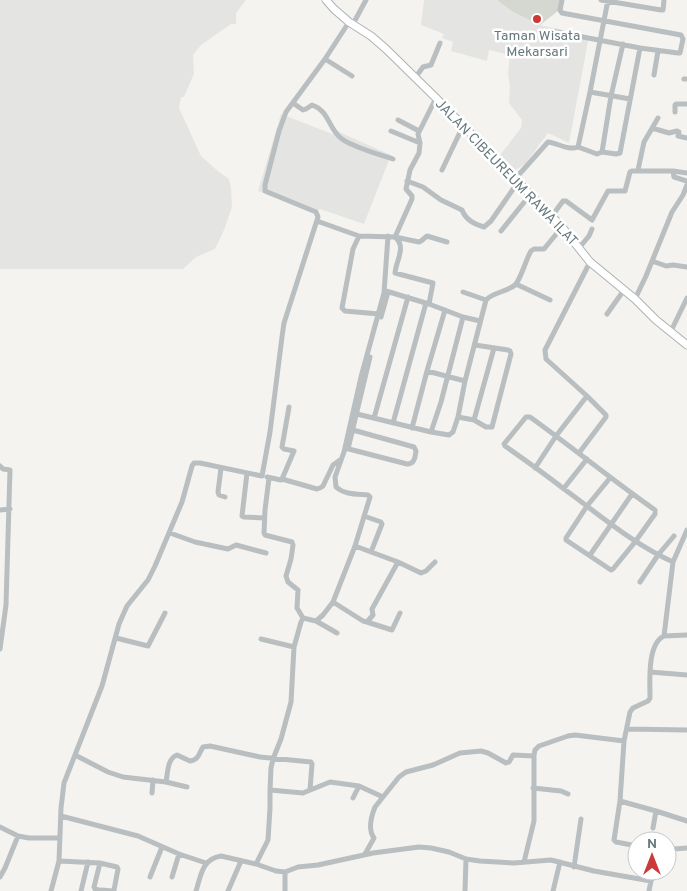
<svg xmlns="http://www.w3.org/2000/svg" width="687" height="891" font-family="Overpass,sans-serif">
  <rect width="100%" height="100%" fill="#f4f3f0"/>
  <!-- built -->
  <path fill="#e4e5e3" d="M0,0H246L236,13V24H231L201,45L193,55L194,74L184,97H181L179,108L201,156L219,172L229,179L231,188L232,207L224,230L215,249L196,257L183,269H0Z
    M424,0H497L513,12L540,25L589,36L569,143L548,133L526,163L516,170L500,155L521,128L522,120L509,103L510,86L508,74L510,55L489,50L487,61L451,51L453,42L442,38L444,34L421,25Z
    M281,114L335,135L337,131L391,155L364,224L320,209L315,212L258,191Z"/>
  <!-- green -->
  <path fill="#d4d8d0" d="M497,0H560L558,11L540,25L513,12Z"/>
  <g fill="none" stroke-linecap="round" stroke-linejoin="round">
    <defs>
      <path id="secondary" d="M326,0L334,9L349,22L371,36L386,49L436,98L562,227L590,262L635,299L656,320L687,345"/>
    </defs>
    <!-- secondary casing -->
    <use href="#secondary" stroke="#abb3b4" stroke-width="9"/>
    <!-- street -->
    <path stroke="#b9bec0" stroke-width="5" d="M601,0L661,10H663L664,0
      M353,24L366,0
      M552,31L640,48L678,53H680L683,39L681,35L562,13L560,10L562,0
      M325,59L352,76
      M654,75L658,51
      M415,78L423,67L431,65L440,43
      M684,79H687
      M590,92L630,99
      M293,103L303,110L306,109L312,105C330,111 328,129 342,139C355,148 378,154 393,159
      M675,112V105L676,104H687
      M398,120L419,131
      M652,128L669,133L677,131L679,132L678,136L687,138
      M391,131L420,143
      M578,147L597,154L602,152L611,96L623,44
      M602,152L616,154L620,153L640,48
      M442,170L463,126
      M638,170L644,142L658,118
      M673,171L674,177L687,181
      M515,179L548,142C558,143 568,151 578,147L590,92L608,0
      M407,181L423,187L441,200L462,210C466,220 474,224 484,227L491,221L518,182
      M552,216L563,201H566L592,220L608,191H625L630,172L632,171H673L687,173
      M317,221L359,236L395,237L419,242L421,241L427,236L447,242
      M501,231L530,195
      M359,236L353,249L342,308L345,311L379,314
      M579,248L589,236L592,229
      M652,261L666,266L673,265L687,267
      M516,284L550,300
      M386,291L429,304L463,317L480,321
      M463,292L486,300
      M635,299L646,276L672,212L683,195L687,185
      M429,304L433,283L395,273C396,260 407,247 395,237L412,199V196L406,189L410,170L419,153L420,143L418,134L436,98
      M607,314L624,290
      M381,317L388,292
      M671,331L687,298
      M427,371L465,381
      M357,414L431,432L449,435L453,432L458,417L465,381L486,300C493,292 507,292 515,285C521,279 526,259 531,251L534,249H544L562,227
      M458,417L474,420L486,427H492L511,354L510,351L508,350L475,345
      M374,418L408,297
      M474,420L494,348
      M393,423L426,303
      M412,428L427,371L445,310
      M431,432L441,402L463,317
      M345,448L407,464C415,464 415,457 416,451L414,447L353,430
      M348,449L370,357
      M579,453L606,417V415L587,396L546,359L545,350L590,262
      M0,466L3,469L10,470L6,605L0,649
      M221,468L218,492L219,495L225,497
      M535,468L556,436L587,396
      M247,473L242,516L244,517L264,518
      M267,477L281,480L282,479L294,451L284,449L282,447L289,407
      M269,478L265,510L264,533L265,535L292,542L293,545L291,559L286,576L288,582L298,590L297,608L303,618
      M610,478L587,506L566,538V540L611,570L613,569L635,542L655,514V510C612,480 572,447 530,417H526L504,444L505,446C525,460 545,474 564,489C600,515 633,544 673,562
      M282,479L317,489L320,488L323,486L333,465L340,460
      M564,488L587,459
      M0,510L10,509
      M364,516L381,522L382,524L371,552
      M170,533L195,542L228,549L236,545L266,553
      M355,546L398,562L421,573L426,571L435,562
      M590,555L632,494
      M640,582L658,555L674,536
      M333,602L363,621L367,622L373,615L372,609L398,562
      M316,621L337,633
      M367,622L392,630L400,613
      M664,636L687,635
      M116,638L148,646L165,613
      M261,639L294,647
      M650,672L687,675
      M627,729L687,730
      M75,755L108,772L123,777L166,782L187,787
      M166,782C168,772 167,759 177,755L190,761C199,760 199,753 203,747L210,746L260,757L311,762L312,764L310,790
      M533,788L561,791L568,794
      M270,790L303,793L330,782L359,786L383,797
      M152,793L153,780
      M353,798L359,786
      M620,801L614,840L616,842L637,846
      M656,811L687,821
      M61,816L138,836L179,854L206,863
      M0,827L18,836L29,838H59
      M653,828L656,811L620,801L624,741L630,712L633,708L648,701L650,698C650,681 647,644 664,636L673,562L687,530
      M667,853L674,849L687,848
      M365,854L374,838C368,830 371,817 375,807L399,777L406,772L433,765L460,753L481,751L488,753L506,763L509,762L513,755L534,756
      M59,861L100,863L94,887L95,889L102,891
      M524,862L534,821V755L535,750L539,746L568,736L575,735L624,741
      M100,863L117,867L118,869L114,890L112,891L102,890
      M256,864L268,840L270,808V790L271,768L273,759L281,739L291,702L294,647L301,622L303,618L316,621L323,615L333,602L355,546L370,497L368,495C357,494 345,495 336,487L335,477L344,452L361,377L384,293L388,236
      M574,867L581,819
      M285,872V891
      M0,877L5,868L18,836
      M150,877L162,847
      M172,877L179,854
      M51,891L59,861L61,808L64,783L102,686L119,624L127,606L148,580L155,566L182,502L192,466L194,463H200L262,476L270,432L282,337L284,323L318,217L316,212L265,191V185L279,131L286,112L325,59L349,22
      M81,891L88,862
      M196,891C201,875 202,859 221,856L256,864L276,871L285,872L298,867L318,865L373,853L419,847L431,848L449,852L466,859L480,861L514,863L551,860L594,871L651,881L656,871
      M228,891L241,861
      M465,891L466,859
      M553,891L560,862
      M649,891L651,881"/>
    <!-- secondary -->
    <use href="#secondary" stroke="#fff" stroke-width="7"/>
  </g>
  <!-- markers -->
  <circle fill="#cb3939" stroke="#fff" stroke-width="2" cx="537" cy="19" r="5"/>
  <g text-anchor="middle" stroke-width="5" stroke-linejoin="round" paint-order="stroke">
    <!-- poi labels -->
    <g font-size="14" fill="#66797d" stroke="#fff">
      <text x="537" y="40">Taman Wisata<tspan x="537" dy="16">Mekarsari</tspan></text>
    </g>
    <!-- street labels -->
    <g font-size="14" fill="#66797d" stroke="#fff">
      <text transform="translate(507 172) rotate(46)" y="5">JALAN CIBEUREUM RAWA ILAT</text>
    </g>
  </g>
  <!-- north arrow -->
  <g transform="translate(652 856)"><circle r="24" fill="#ffffff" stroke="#c2c9cb"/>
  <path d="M0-4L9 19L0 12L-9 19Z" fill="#cb3939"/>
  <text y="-8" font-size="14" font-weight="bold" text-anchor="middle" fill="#66797d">N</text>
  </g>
</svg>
